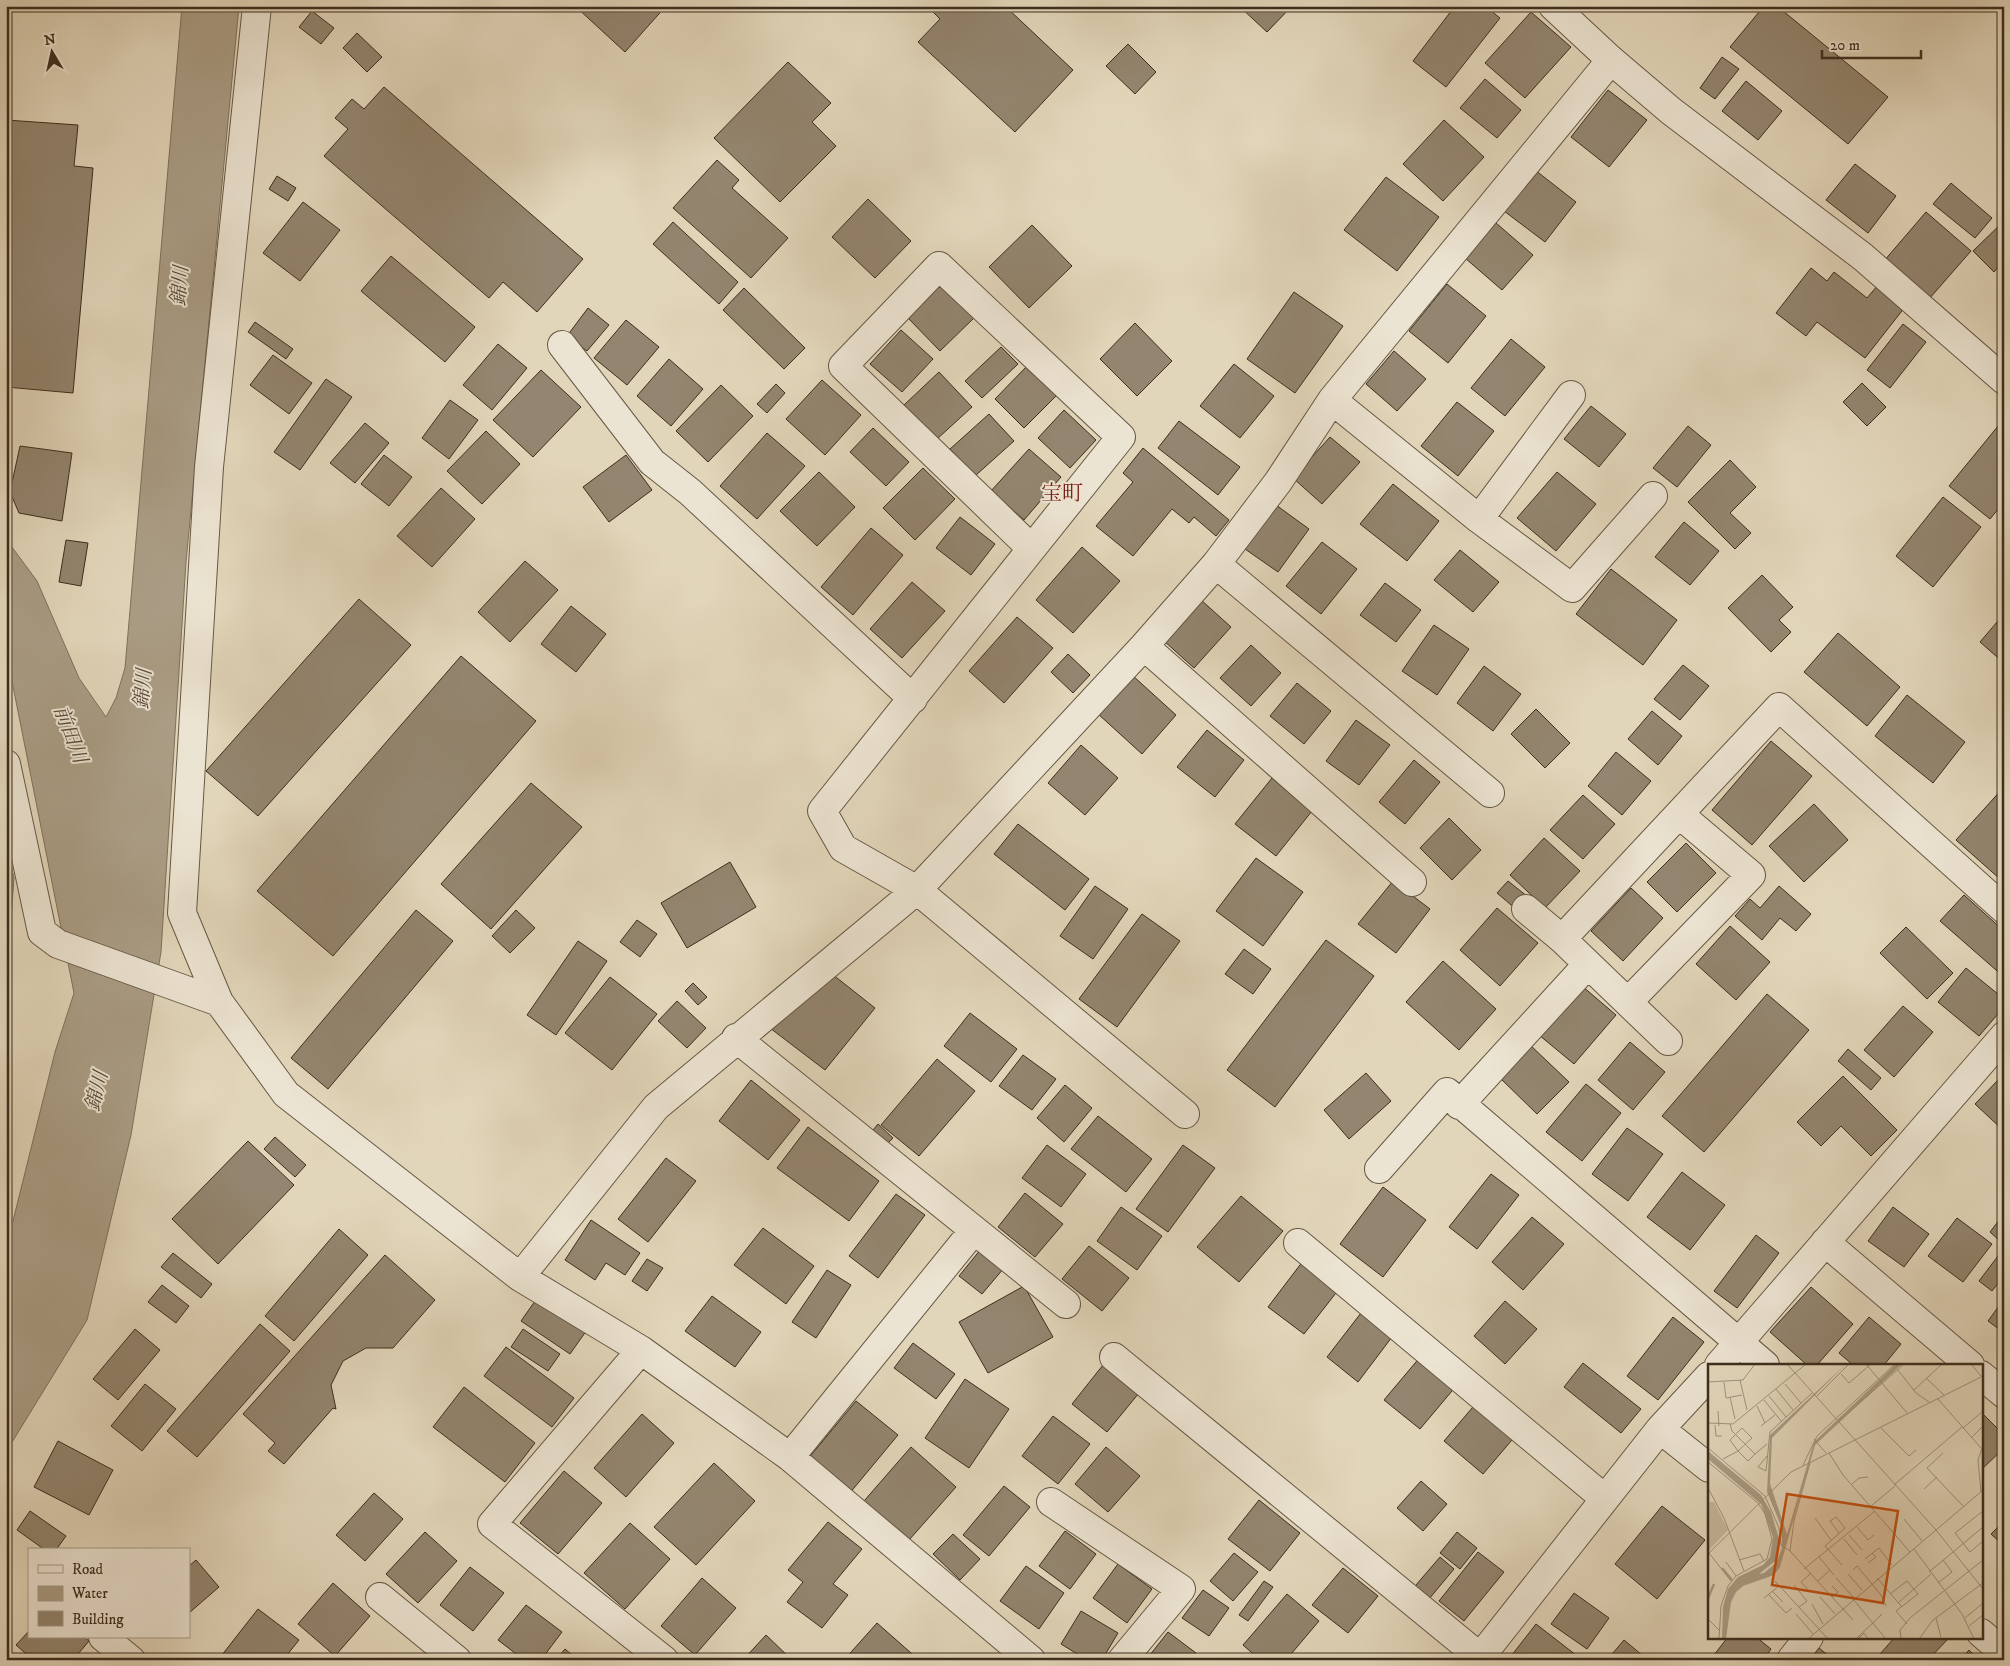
<svg xmlns="http://www.w3.org/2000/svg" width="2010" height="1666" font-family="'IM FELL DW Pica','Noto Serif JP',serif">
  <rect width="100%" height="100%" fill="#e2d6ba"/>
  <filter id="stains"><feTurbulence type="fractalNoise" baseFrequency=".004" numOctaves="4"/><feColorMatrix values="0 0 0 0 .2 0 0 0 0 .09 0 0 0 0 .02 0 0 0 .5 -.17"/></filter>
  <radialGradient id="worn" r=".72"><stop offset=".6" stop-color="#630" stop-opacity="0"/><stop offset="1" stop-color="#630" stop-opacity=".3"/></radialGradient>
  <!-- water -->
  <path fill="#aa9d85" stroke="#7e715c" d="M182,6H239L186,562L161,952L131,1135L87,1320L6,1452V1249L55,1052L74,993L6,651V539L37,581L79,678L106,717L116,698L125,668Z
    M6,845L14,878L6,989Z"/>
  <!-- building -->
  <path fill="#93856f" stroke="#3d2e1e" d="M575,6H666L625,52Z
    M927,6H1005L1073,70L1015,132L918,42L940,19Z
    M1239,6H1292L1267,32Z
    M1455,6H1485L1500,18L1446,87L1413,61Z
    M1764,6H1777L1888,97L1848,144L1730,47Z
    M312,11L334,28L321,44L299,27Z
    M1531,12L1571,47L1525,98L1485,63Z
    M357,33L382,57L367,72L343,48Z
    M1128,44L1156,72L1135,94L1106,66Z
    M1722,57L1739,69L1715,99L1700,88Z
    M788,62L831,103L812,122L836,146L780,202L714,138Z
    M1485,79L1521,110L1497,138L1460,108Z
    M1746,81L1782,111L1758,140L1722,111Z
    M384,87L583,259L537,312L503,282L489,298L324,156L348,129L335,118L352,99L364,109Z
    M1608,90L1647,120L1609,167L1571,137Z
    M6,120L78,125L74,166L93,168L73,393L6,387Z
    M1444,120L1484,157L1443,201L1403,164Z
    M717,160L739,180L732,188L788,238L751,278L673,208Z
    M1855,164L1896,196L1868,233L1826,200Z
    M1535,170L1576,202L1545,242L1504,211Z
    M277,176L296,188L288,201L269,189Z
    M1386,177L1439,217L1397,271L1344,230Z
    M1951,183L1992,218L1975,238L1933,204Z
    M868,199L911,241L875,278L832,237Z
    M303,202L340,230L300,281L263,253Z
    M1926,212L1971,251L1929,299L1884,261Z
    M2004,221V261L1994,272L1973,251Z
    M673,222L738,282L719,304L653,244Z
    M1496,223L1533,255L1502,290L1465,258Z
    M1032,225L1072,266L1029,308L989,267Z
    M391,256L475,327L445,362L361,291Z
    M1811,268L1827,281L1834,272L1867,298L1878,285L1905,307L1865,358L1817,322L1806,336L1776,313Z
    M943,283L976,316L940,351L907,317Z
    M1447,284L1486,316L1448,363L1409,331Z
    M744,288L805,348L784,369L723,310Z
    M1294,292L1343,326L1295,393L1247,359Z
    M588,308L609,325L587,351L567,336Z
    M626,320L659,347L627,385L594,358Z
    M255,322L293,349L286,359L248,332Z
    M1135,323L1172,361L1137,396L1100,359Z
    M1903,324L1926,342L1890,388L1867,370Z
    M901,330L933,359L902,392L870,364Z
    M1511,339L1545,367L1505,416L1471,388Z
    M498,344L527,368L492,410L463,385Z
    M1001,347L1018,364L982,398L965,381Z
    M1394,351L1426,379L1397,411L1366,384Z
    M273,355L312,383L289,414L250,385Z
    M669,359L703,389L671,426L637,396Z
    M1234,364L1274,396L1240,438L1200,406Z
    M1028,365L1058,394L1024,428L995,399Z
    M541,370L581,407L533,457L493,420Z
    M939,372L972,407L937,439L904,405Z
    M326,379L352,397L300,470L274,452Z
    M822,380L861,415L825,455L786,419Z
    M1862,383L1886,407L1867,426L1843,402Z
    M776,384L785,393L767,413L757,404Z
    M721,385L753,416L708,462L676,431Z
    M450,400L478,420L449,459L422,438Z
    M1457,402L1494,431L1458,476L1421,446Z
    M1591,406L1626,434L1599,467L1564,439Z
    M1064,410L1096,440L1070,468L1038,438Z
    M989,414L1014,441L975,476L950,449Z
    M2003,420L2004,502L1990,519L1949,486Z
    M1179,421L1240,467L1218,495L1158,448Z
    M365,423L389,443L355,483L330,463Z
    M1688,426L1711,445L1677,487L1653,468Z
    M873,428L909,462L886,486L850,452Z
    M486,431L520,464L482,504L447,471Z
    M767,433L805,466L757,519L720,486Z
    M1330,437L1360,462L1322,504L1293,478Z
    M20,446L72,453L62,521L19,513L10,492Z
    M1143,448L1229,520L1216,536L1194,517L1189,523L1172,509L1133,556L1096,526L1133,482L1123,473Z
    M1029,449L1061,477L1024,520L991,491Z
    M384,455L412,477L389,506L361,484Z
    M626,455L652,490L609,522L583,487Z
    M1730,460L1756,487L1730,513L1751,533L1735,549L1688,502Z
    M923,468L955,499L915,540L883,508Z
    M819,472L855,507L817,546L780,511Z
    M1557,472L1596,504L1556,551L1517,518Z
    M1393,484L1439,521L1407,561L1360,524Z
    M441,488L475,519L432,567L397,536Z
    M1943,497L1981,527L1933,587L1896,556Z
    M1276,505L1309,529L1278,572L1245,549Z
    M960,517L995,544L971,575L936,548Z
    M1684,522L1719,551L1690,585L1655,557Z
    M871,528L903,555L853,615L821,587Z
    M66,540L88,543L81,586L59,582Z
    M1322,542L1357,569L1321,614L1286,586Z
    M1082,547L1120,581L1073,633L1036,600Z
    M1460,550L1499,582L1473,612L1434,580Z
    M525,561L558,590L510,642L478,612Z
    M1611,569L1677,620L1643,665L1576,614Z
    M1762,575L1793,607L1779,620L1791,632L1771,652L1728,608Z
    M912,582L945,611L902,658L870,629Z
    M1385,583L1421,610L1396,642L1360,615Z
    M359,599L411,645L258,816L206,771Z
    M1200,599L1231,627L1194,668L1163,640Z
    M571,606L606,634L576,672L541,644Z
    M2003,615L2004,616V663L1980,642Z
    M1017,617L1053,648L1004,703L969,671Z
    M1434,625L1469,649L1437,695L1402,671Z
    M1838,633L1900,687L1867,726L1804,672Z
    M1251,645L1281,673L1251,706L1220,678Z
    M1068,654L1090,675L1073,693L1051,672Z
    M461,656L536,721L333,956L257,891Z
    M1683,665L1709,686L1680,720L1654,699Z
    M1484,666L1521,694L1493,731L1457,703Z
    M1132,675L1176,715L1142,754L1097,713Z
    M1297,683L1331,711L1304,744L1270,716Z
    M1907,695L1965,742L1933,783L1875,736Z
    M1536,709L1570,743L1545,768L1511,734Z
    M1652,711L1682,736L1658,765L1628,739Z
    M1356,720L1390,745L1359,785L1326,761Z
    M1207,730L1244,760L1215,797L1177,767Z
    M1771,741L1812,776L1752,845L1712,810Z
    M1081,745L1118,778L1085,815L1048,783Z
    M1616,752L1651,781L1622,815L1588,786Z
    M1414,760L1440,782L1405,824L1379,802Z
    M1272,778L1312,811L1276,856L1235,824Z
    M531,783L582,827L491,929L441,884Z
    M2004,787V875L2000,879L1956,840Z
    M1583,795L1615,824L1583,859L1550,830Z
    M1814,804L1848,840L1804,882L1769,846Z
    M1449,818L1481,850L1452,880L1420,848Z
    M1018,824L1089,879L1065,910L994,854Z
    M1544,838L1580,871L1545,908L1510,875Z
    M1686,843L1716,873L1677,912L1647,882Z
    M1256,858L1303,892L1263,946L1216,911Z
    M730,862L756,907L687,948L661,903Z
    M1393,881L1430,909L1396,953L1358,924Z
    M1508,881L1528,897L1517,910L1497,893Z
    M1095,886L1128,909L1093,959L1060,936Z
    M1779,886L1811,914L1796,931L1780,918L1762,940L1735,916L1750,899L1760,908Z
    M1631,888L1663,918L1623,961L1591,931Z
    M1964,895L2004,931V977L1940,921Z
    M1497,908L1538,943L1500,986L1460,950Z
    M416,910L453,941L328,1089L291,1058Z
    M516,910L535,928L510,953L492,936Z
    M1142,914L1180,941L1117,1027L1079,999Z
    M637,920L657,934L640,957L620,942Z
    M1730,926L1770,962L1736,1000L1696,964Z
    M1906,927L1953,973L1927,999L1880,953Z
    M1326,940L1374,976L1275,1107L1227,1070Z
    M578,941L607,961L556,1035L527,1015Z
    M1244,949L1271,969L1253,994L1225,974Z
    M1443,961L1496,1009L1459,1050L1406,1002Z
    M1966,968L2004,999V1007L1979,1036L1938,1002Z
    M832,974L875,1008L825,1070L770,1028Z
    M610,977L657,1014L612,1070L565,1033Z
    M693,983L707,997L698,1005L685,991Z
    M1582,986L1616,1015L1574,1064L1539,1035Z
    M1767,994L1809,1030L1704,1152L1662,1116Z
    M677,1001L706,1028L687,1048L658,1021Z
    M1903,1006L1933,1032L1894,1077L1864,1050Z
    M970,1013L1017,1049L991,1082L944,1046Z
    M1630,1042L1665,1072L1633,1110L1598,1080Z
    M1529,1044L1569,1082L1537,1114L1498,1076Z
    M1848,1049L1881,1078L1871,1090L1838,1061Z
    M1023,1055L1056,1079L1032,1110L999,1086Z
    M937,1059L975,1091L919,1156L881,1125Z
    M1366,1073L1391,1101L1349,1139L1324,1110Z
    M1843,1076L1897,1130L1871,1156L1841,1126L1821,1146L1797,1122Z
    M2000,1078L2004,1081V1131L1975,1104Z
    M751,1080L800,1120L768,1160L719,1121Z
    M1586,1084L1621,1113L1582,1161L1546,1132Z
    M1065,1085L1092,1108L1064,1142L1037,1118Z
    M1098,1116L1152,1159L1126,1192L1071,1149Z
    M878,1124L893,1138L883,1148L869,1135Z
    M808,1127L879,1181L849,1221L777,1168Z
    M1627,1128L1663,1154L1628,1201L1592,1174Z
    M275,1137L306,1165L295,1177L264,1149Z
    M248,1141L294,1185L218,1264L172,1219Z
    M1047,1145L1086,1174L1061,1207L1022,1178Z
    M1183,1145L1215,1168L1168,1232L1136,1209Z
    M666,1158L696,1181L648,1242L618,1219Z
    M1682,1172L1725,1205L1690,1250L1647,1217Z
    M1491,1174L1519,1195L1477,1249L1449,1227Z
    M1383,1187L1426,1220L1383,1277L1340,1244Z
    M1025,1193L1063,1224L1035,1257L998,1227Z
    M896,1194L925,1215L878,1278L849,1256Z
    M1241,1196L1283,1231L1239,1282L1197,1247Z
    M1121,1207L1162,1236L1137,1270L1097,1241Z
    M1893,1207L1929,1234L1904,1267L1868,1241Z
    M1532,1217L1564,1244L1523,1290L1492,1262Z
    M1957,1218L1992,1244L1963,1282L1928,1256Z
    M2000,1219L2004,1222V1236L2000,1241L1990,1232Z
    M591,1220L640,1253L625,1275L606,1263L595,1280L565,1260Z
    M763,1228L814,1266L786,1304L734,1265Z
    M339,1229L368,1255L294,1341L265,1316Z
    M1756,1235L1779,1253L1737,1308L1714,1291Z
    M1089,1246L1129,1278L1102,1311L1062,1279Z
    M981,1249L1004,1268L982,1294L959,1276Z
    M173,1253L212,1284L201,1298L161,1267Z
    M385,1255L435,1300L393,1348H366L343,1361L331,1385L336,1409L333,1408L284,1464L268,1451L275,1443L243,1414Z
    M1998,1256L2004,1260V1276L1992,1291L1979,1281Z
    M647,1259L663,1268L647,1291L632,1281Z
    M1303,1261L1339,1289L1304,1334L1268,1307Z
    M827,1270L851,1285L816,1338L792,1322Z
    M162,1285L189,1306L176,1323L148,1302Z
    M1024,1286L1053,1337L988,1373L959,1322Z
    M1811,1287L1853,1324L1817,1365H1807L1770,1332Z
    M540,1294L589,1327L570,1354L521,1321Z
    M712,1296L761,1332L735,1367L685,1331Z
    M2004,1299V1333L1988,1321Z
    M1505,1301L1537,1329L1505,1364L1474,1336Z
    M1361,1313L1392,1337L1358,1382L1327,1357Z
    M1673,1317L1704,1342L1658,1400L1627,1376Z
    M1869,1317L1901,1344L1884,1365H1853L1839,1353Z
    M260,1324L290,1351L197,1457L167,1431Z
    M135,1329L160,1350L118,1400L93,1379Z
    M523,1329L560,1354L548,1371L511,1347Z
    M913,1343L955,1374L936,1399L894,1368Z
    M506,1347L574,1398L552,1427L484,1376Z
    M1421,1356L1457,1385L1420,1429L1384,1400Z
    M1583,1363L1641,1409L1621,1433L1564,1387Z
    M1103,1365L1139,1393L1107,1432L1072,1404Z
    M965,1379L1009,1409L969,1468L925,1438Z
    M145,1384L176,1409L142,1451L111,1426Z
    M464,1387L535,1443L505,1482L433,1427Z
    M856,1401L898,1435L849,1494L807,1460Z
    M1478,1401L1517,1434L1483,1474L1444,1441Z
    M1981,1412L2004,1435V1448L1981,1470Z
    M642,1414L674,1443L626,1497L594,1468Z
    M1053,1416L1090,1444L1058,1484L1022,1456Z
    M58,1441L113,1470L89,1515L34,1487Z
    M911,1447L956,1487L909,1540L864,1501Z
    M1106,1447L1140,1476L1108,1512L1075,1484Z
    M714,1463L755,1501L696,1565L654,1527Z
    M564,1471L602,1503L558,1554L520,1523Z
    M1421,1481L1447,1504L1423,1531L1397,1508Z
    M1004,1486L1030,1507L989,1556L963,1535Z
    M374,1493L403,1519L365,1561L336,1535Z
    M1259,1500L1300,1533L1270,1571L1228,1539Z
    M1662,1506L1705,1540L1657,1599L1615,1564Z
    M30,1511L66,1536L56,1550H45L17,1530Z
    M2004,1521V1546L1991,1534Z
    M828,1522L862,1549L833,1584L848,1595L822,1628L787,1602L803,1582L788,1570Z
    M630,1523L670,1559L625,1609L584,1573Z
    M1065,1531L1096,1554L1070,1589L1039,1566Z
    M425,1532L457,1561L418,1603L386,1574Z
    M1457,1532L1477,1548L1460,1569L1440,1553Z
    M953,1534L980,1559L960,1580L933,1554Z
    M1478,1552L1504,1572L1464,1621L1439,1601Z
    M1234,1553L1258,1572L1233,1601L1210,1581Z
    M1440,1557L1454,1569L1424,1605L1410,1592Z
    M196,1560L219,1587L189,1613V1566Z
    M1118,1564L1152,1589L1127,1623L1093,1598Z
    M1026,1566L1064,1593L1039,1629L1000,1601Z
    M470,1567L504,1593L473,1631L440,1605Z
    M1343,1568L1378,1596L1348,1633L1312,1605Z
    M702,1578L736,1608L695,1655L661,1626Z
    M1264,1581L1273,1587L1248,1621L1239,1615Z
    M333,1583L370,1616L335,1656L298,1624Z
    M1203,1590L1229,1608L1209,1636L1182,1618Z
    M1574,1593L1609,1618L1587,1649L1551,1624Z
    M1287,1594L1319,1621L1286,1660H1260L1243,1645Z
    M526,1605L562,1632L541,1660H524L498,1640Z
    M258,1609L299,1640L283,1660H218Z
    M1081,1611L1118,1633L1102,1660H1087L1061,1644Z
    M877,1623L919,1660H844Z
    M1536,1624L1576,1655L1572,1660H1508Z
    M29,1631V1637H84L89,1641L73,1660H33L16,1645Z
    M1168,1632L1196,1653L1191,1660H1146Z
    M766,1635L792,1660H743Z
    M1728,1637H1756L1771,1649L1763,1660H1710Z
    M1895,1637H1946L1948,1639L1928,1660H1887L1880,1654Z
    M1624,1640L1648,1660H1607Z
    M1819,1648L1834,1660H1810Z
    M565,1649L578,1660H556Z
    M1969,1650L1979,1660H1960Z"/>
  <g fill="none" stroke-linecap="round" stroke-linejoin="round">
    <defs>
      <path id="minor" d="M257,6L209,467L182,913L219,1002L286,1094L520,1277L641,1350L790,1457L1031,1660
        M562,345L652,462L690,492L913,699
        M1332,400L1479,519L1572,588L1653,496
        M1479,519L1571,395
        M1031,548L843,366L939,266L1121,437L822,811L843,848L917,890L1185,1114
        M1216,564L1490,793
        M1144,646L1412,882
        M6,764L42,932L58,944L219,1002
        M1526,909L1562,939L1668,1041
        M1562,939L1779,707L2004,909
        M1628,1002L1751,875L1679,814
        M736,1038L1066,1304
        M1459,1105L1588,964
        M1379,1169L1447,1092L1765,1365
        M1825,1242L1970,1365
        M1298,1243L1604,1498
        M520,1277L656,1107L917,890L1144,646L1216,564L1278,482L1332,400L1611,60
        M641,1350L492,1524L664,1660
        M1114,1357L1480,1657
        M1719,1365L2004,1036
        M1981,1375L2004,1394
        M1660,1429L1709,1468
        M790,1457L974,1230
        M1051,1502L1181,1589L1122,1660
        M380,1597L457,1660
        M1981,1633L2004,1653
        M103,1637L131,1660
        M1478,1660L1660,1429L1709,1376
        M1791,1660L1809,1637"/>
      <path id="tertiary" d="M1553,6L1611,60L1671,111L1863,257L2004,380"/>
    </defs>
    <!-- minor casing -->
    <use href="#minor" stroke="#665845" stroke-width="30"/>
    <!-- tertiary casing -->
    <use href="#tertiary" stroke="#665845" stroke-width="30"/>
    <!-- minor -->
    <use href="#minor" stroke="#ece4d2" stroke-width="28"/>
    <!-- tertiary -->
    <use href="#tertiary" stroke="#ece4d2" stroke-width="28"/>
  </g>
  <g text-anchor="middle" stroke-width="4" stroke-linejoin="round" paint-order="stroke">
    <!-- water labels -->
    <g font-size="20" font-style="italic" fill="#584a38" stroke="#ece4d2">
      <text transform="translate(179 286) rotate(-85)" y="7">錦川</text>
      <text transform="translate(142 689) rotate(-85)" y="7">錦川</text>
      <text transform="translate(71 734) rotate(69)" y="7">前田川</text>
      <text transform="translate(96 1091) rotate(-76)" y="7">錦川</text>
    </g>
    <!-- quarter labels -->
    <g font-size="21" fill="#7a1f14" stroke="#ece4d2">
      <text x="1062" y="500">宝町</text>
    </g>
  </g>
  <!-- overview -->
  <g transform="translate(1708 1364)">
    <rect width="275" height="275" fill="#e2d6ba"/>
    <path d="M0,138H6L20,166L0,187Z" fill="#c6b99f"/>
    <path d="M138,0L64,74L62,120L79,170L106,78L188,0H194L107,81L72,203L66,211L35,222L28,228L23,238L18,275H14L15,243L20,225L30,213L55,201L62,193L65,173L53,140L0,95V87L53,131L63,148L72,178L67,197L51,210L56,209L68,199L74,185V164L59,128L62,71Z" fill="#aa9d85"/>
    <path fill="none" stroke="#aa9d85" stroke-width="2.5" d="M14,204L24,216M0,234L6,220"/>
    <path fill="none" stroke="#a0937c" stroke-width="1" d="M79,0L228,166L275,225M158,0L199,49M263,0L273,12M190,6L208,29L221,38M133,10L141,19L163,0M219,15L236,31M32,16L39,46M0,18L35,16L47,0M16,18L18,34L34,31M77,20L93,39M68,25L85,46M206,26L234,0M61,32L78,53M22,33L27,55M108,33L141,0M230,35L273,84M56,36L74,58M49,42L57,59M10,47L11,62M130,58L196,0M0,59L25,60L98,0M22,60L24,67L47,90L59,80M7,61L8,72H14M53,62L67,51M34,64L44,74L30,87L22,76ZM173,64L201,92L208,86M255,64L275,47M263,74L275,62M106,75L118,89M0,84L57,132L71,164L73,181L82,187M121,89L135,111L202,188M235,89L219,104L256,143M59,92L50,103L58,107L62,68L104,29M15,95L30,87L40,97L47,90M0,98L50,139L57,150L64,175L59,195L28,212L20,222L13,242L11,275M102,99L86,157L82,187L145,256M95,101L109,72L187,0M144,120L151,114L160,113M186,121L254,63M0,124L16,154L36,207M216,125L229,113M273,128L270,96L275,81M163,142L187,122M275,147L247,169L262,188L275,177M107,154L123,176M196,155L214,177M149,163L160,176L166,171M131,169L122,157L128,153L137,164L117,182L134,201M141,171L154,186M136,175L149,191M206,185L254,250L266,275M1,189L23,217M0,190L83,108L275,12M111,193L126,211M157,195L171,184L184,201M31,196L52,190L56,197M18,198L28,212M160,199L168,193L164,189M96,205L167,147M145,206L149,202L173,231L178,242M221,208L275,163M140,210L154,226M128,214L146,234M169,214L194,243M67,217L120,275M110,217L122,206M230,219L244,208L235,196M86,221L99,237L91,243M124,222L130,228L124,233M64,227L75,238M102,228L93,218L102,210M60,230L78,249L84,244M182,230L199,217L210,230L188,247L199,260M112,233L127,250M56,234L71,222M145,235L178,275M190,239L223,210M104,240L115,260M88,250L105,270M228,254L233,273M257,254L275,239M0,255L11,266M261,262L275,251M100,275L275,126M148,275L174,250M150,275L156,269L160,275M193,275L192,266L202,254L275,196M211,275L225,256L275,219"/>
    <path fill="#c65010" fill-opacity="0.15" stroke="#c65010" stroke-width="2.5" d="M79,130L190,147L175,239L64,221Z"/>
    <rect width="275" height="275" fill="none" stroke="#3d2e1e" stroke-width="2.5"/>
  </g>
  <!-- margin -->
  <rect width="2010" height="1666" fill="none" stroke="#e2d6ba" stroke-width="25"/>
  <rect x="8" y="8" width="1995" height="1651" fill="none" stroke="#3d2e1e" stroke-width="2.5"/>
  <rect x="12" y="12" width="1985" height="1641" fill="none" stroke="#3d2e1e"/>
  <!-- legend -->
  <rect x="28" y="1548" width="162" height="90" fill="#ece4d2" stroke="#a69b8a"/>
  <rect x="38" y="1565" width="25" height="8" fill="#ece4d2" stroke="#a69b8a"/>
  <text x="72" y="1574" font-size="15" fill="#3d2e1e">Road</text>
  <rect x="38" y="1586" width="25" height="15" fill="#aa9d85" stroke="#a69b8a"/>
  <text x="72" y="1598" font-size="15" fill="#3d2e1e">Water</text>
  <rect x="38" y="1611" width="25" height="15" fill="#93856f" stroke="#a69b8a"/>
  <text x="72" y="1624" font-size="15" fill="#3d2e1e">Building</text>
  <!-- north arrow -->
  <g transform="translate(52 52) rotate(351)" stroke="#ece4d2" stroke-width="4" paint-order="stroke">
  <path d="M0-4L9 19L0 12L-9 19Z" fill="#3d2e1e"/>
  <text y="-8" font-size="14" font-weight="bold" text-anchor="middle" fill="#3d2e1e">N</text>
  </g>
  <!-- scale -->
  <path d="M1822 50v8h99v-8" fill="none" stroke="#3d2e1e" stroke-width="2.5"/>
  <text x="1830" y="50" font-size="15" fill="#3d2e1e" stroke="#ece4d2" stroke-width="4" paint-order="stroke">20 m</text>
  <rect width="100%" height="100%" filter="url(#stains)"/>
  <rect width="100%" height="100%" fill="url(#worn)"/>
</svg>
